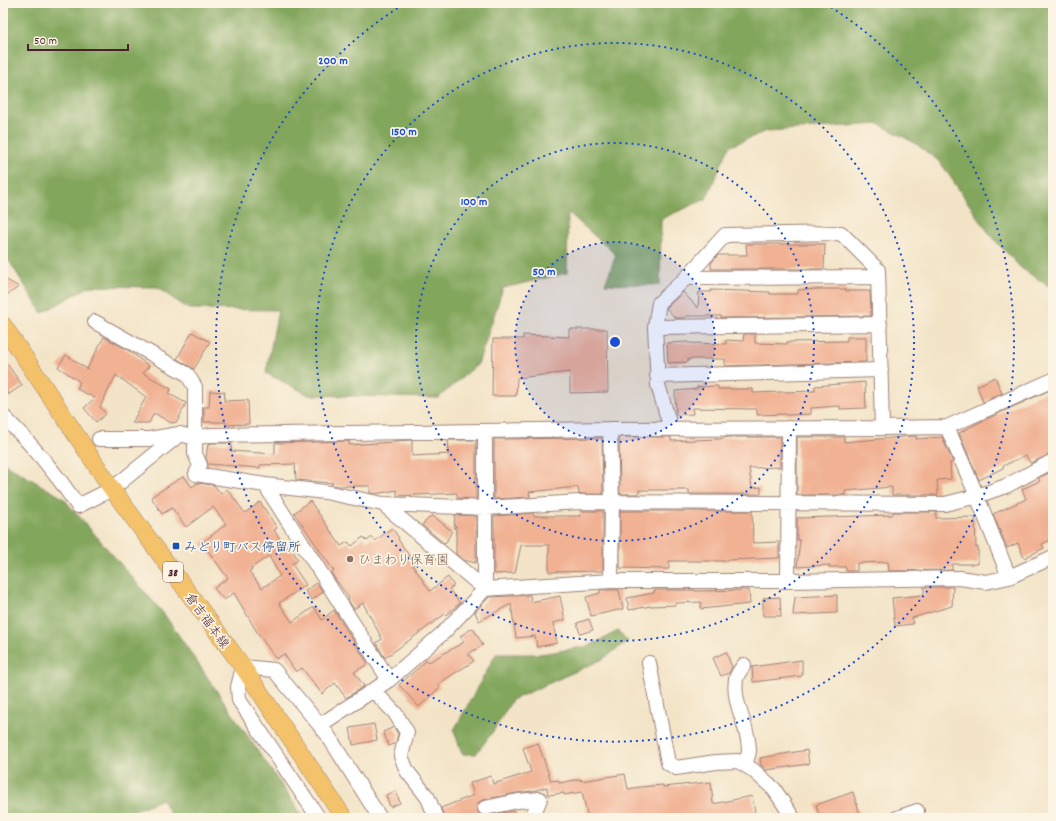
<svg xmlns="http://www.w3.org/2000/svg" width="1056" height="821" font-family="Dekko,'Klee One',sans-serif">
  <rect width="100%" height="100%" fill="#fcf5e5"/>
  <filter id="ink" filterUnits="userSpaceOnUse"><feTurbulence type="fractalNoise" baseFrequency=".025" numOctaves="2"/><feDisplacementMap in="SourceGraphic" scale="8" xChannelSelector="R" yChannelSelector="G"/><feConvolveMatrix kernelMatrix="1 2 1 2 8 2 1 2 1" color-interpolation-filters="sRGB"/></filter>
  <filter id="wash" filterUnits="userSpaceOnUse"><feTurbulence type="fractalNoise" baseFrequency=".012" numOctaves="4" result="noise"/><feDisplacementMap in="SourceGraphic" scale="16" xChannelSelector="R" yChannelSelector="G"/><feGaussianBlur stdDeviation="0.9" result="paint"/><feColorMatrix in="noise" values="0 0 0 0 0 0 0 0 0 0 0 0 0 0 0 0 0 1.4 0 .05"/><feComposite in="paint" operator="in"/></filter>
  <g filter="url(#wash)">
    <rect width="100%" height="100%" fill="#f3e4c7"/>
    <!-- forest -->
    <path fill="#82a65c" stroke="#666244" d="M3,3H1053V289L1021,268L991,236L940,162L915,143L879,124L766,131L729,147L706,199L661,219L660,285L605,284L616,255L568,212L567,273L503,288L478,364L438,398L309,395L266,373L278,310L189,309L156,287L90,286L42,313L3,251Z
      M3,463L63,498L164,614L304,818H172L162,799L128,813L122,818H3Z
      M618,631L628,641L603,659L512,700L494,730L476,754H462L454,730L496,654H541L589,646Z"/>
    <g id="blocks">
      <!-- building -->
      <path fill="#f1b193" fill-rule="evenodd" d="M746,244H825L824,269H711V263L718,255H747Z
        M3,278L19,287L3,297Z
        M820,289H845L846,291H870L871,316L725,318H721V316H687L684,318H675L667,309V307L683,292L698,308L699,292H711V290L770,292V294H798V290Z
        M569,329H607L608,392L570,393V372L517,378L516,396H492L493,339H523V335L569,337Z
        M192,332L210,342L194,369L177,359Z
        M744,334H755V343L787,344V342L847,341V337H866V362L725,366V359H688V362L668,363L667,343L688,342V343L726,344V340L743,341Z
        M104,337L128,350L149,366L143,373L171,389L169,394L186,403L177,422L171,423L154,413L149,423H132L146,397L116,375L100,407L106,414L96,422L84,408L95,398L77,389L80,382L58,367L66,355L87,369Z
        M3,358L22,385L8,395L3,381Z
        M995,377L1002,393L983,402L977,386Z
        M865,382L866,408L840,409V406L811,408V414L786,415V414L757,415V409L692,408L693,414L676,415L675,391L697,389V387L718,386V389H753V393L815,391V386Z
        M1050,390L1053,396V453L1030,463L1026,455L1003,466V468L979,480L959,433L982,421Z
        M210,391L225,392L224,401L248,400L249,424L226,425V422H204V407H209Z
        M914,436H916V439L942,437L953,462L950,463L951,479L937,480L938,495H892V487L845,491V495H797V437H844V442Z
        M619,437H671V441L718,439L729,437H780V467L749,468L752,488L761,487V494H689V490H639V494H620Z
        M602,438L603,494H579L578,487L529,492L530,497L494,499V439Z
        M412,440V456L449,454L448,440H476V499L457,498V493L397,496V490L375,494L370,493V486H338L331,485L333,483L296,480L295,464L260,465V468L208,464L206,458L208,444L211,443H232L231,451L275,454V443L349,441V445L393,442V441Z
        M1053,471V539L1042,544L1044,548L1024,558L1018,543L1007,548L993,514L1026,499L1022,489L1040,481L1038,478Z
        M184,476L192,487L197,483L214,485L221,494L227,489L245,513L260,502L277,528L274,530L286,548L290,546L298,560L292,564L306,585L279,603L292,622L314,607L322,620L334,610L368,664L354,672L364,686L346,698L335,683L322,694L302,668L296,672L284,654L276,659L257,632L234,593L224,600L214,588L228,578L202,543L226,524L213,507L186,527L172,508L162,514L151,497ZM269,556L280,576L262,588L249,571L252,569L251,568Z
        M310,501L341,546L348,542L352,546L363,537L367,541L372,537L375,541L392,528L399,538L398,539L414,563L412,564L430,591L448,577L454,586L449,589L460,603L446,615L445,614L385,658L376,643L382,639L363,603L354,609L348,600L349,598L331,573L334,571L294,513Z
        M580,511H603V571L549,572V545H521L515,573L494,574V516L533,513L534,516H581Z
        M620,511H752L753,543L779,542V558L727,560V561H669V569L620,568Z
        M894,512H936V518L975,517L976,548L978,547V564H952V570L889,571L888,562L857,563V571H846V567H829V565L797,567L800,540H797V518L892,515Z
        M432,515L452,531L445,544L422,525Z
        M455,515L476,516V563L463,560L456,554V525L454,529Z
        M317,583L323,592L312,600L305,591Z
        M924,587H953L952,606L912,618L913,624L895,626L892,598L924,595Z
        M600,590H619L623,609L591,616L586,597L600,593Z
        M654,590H695V591L749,590L750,604L701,609V602L675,603V605L651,606L629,610L627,598L654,593Z
        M530,595L531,602L560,596L565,620L553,623L557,643L537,647L535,636L516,638L511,604L479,621L475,612L489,597Z
        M837,595V613L793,615L795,597Z
        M780,597L781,616H763V598Z
        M589,619L593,630L580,634L577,623Z
        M473,628L483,645L468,654L474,661L438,684L440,687L419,707L399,685L427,660L429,662L464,642L460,636Z
        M726,652L732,667L729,673L721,676L713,658Z
        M802,660V676L753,682L752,667Z
        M374,724L377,740L353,745L350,728Z
        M394,727L398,734L396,743L389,746L383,732Z
        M538,743L551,781L558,780L559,783L581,779V781L625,774L628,789L640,787L663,785V787L711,782L713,804L752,796L756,818H588L582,792L564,795V793L548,795L547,787L533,791L516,793L483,800L479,802L477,806L478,813L483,816L514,811L515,818H444L441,808L474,795L470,783L491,776L493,784L531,772L523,748Z
        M807,750L809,764L766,770L761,765L760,758Z
        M396,791L400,803L390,807L386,795Z
        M853,792L861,818H820L816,805Z"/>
    </g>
  </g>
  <g filter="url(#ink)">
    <use href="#blocks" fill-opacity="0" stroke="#9e8279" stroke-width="1"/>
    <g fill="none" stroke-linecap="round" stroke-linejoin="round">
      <defs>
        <path id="minor" d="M686,278L878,277
          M95,322L187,374L195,387V454L200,465L196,474L265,485L325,492L383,504L486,508L579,502L945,504L977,496L1006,486L1053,461
          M655,327L880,324
          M657,376L881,370
          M3,416C31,443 56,473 78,506L112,489L180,434L195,438L210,435L610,429L882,428L947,427L1053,380
          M947,427L977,496L1009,577
          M610,429L612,502L611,581
          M671,429L658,385L655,327L659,303L686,278L725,235L841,233L878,270L882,428
          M99,439H149L179,434
          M265,485L389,680
          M383,504L485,589L611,581H788L960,578L986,582L1009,577L1053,557
          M788,581L789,428
          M649,663L668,763L676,768L716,762L738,761L753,770L774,789L793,818
          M744,665C741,669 737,674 736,679C732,704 749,726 749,750C749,755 746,761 745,765
          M373,690L395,713L407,732L401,756L407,771L428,798L436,818
          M320,725L389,680L444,632L485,589V431
          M485,808L518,801L540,799L532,818
          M318,817L239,700L238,687L243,667L274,670L327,734L380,818
          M897,818L917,811"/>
        <path id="major" d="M3,325L112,489L243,667L344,818"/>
      </defs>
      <!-- minor casing -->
      <use href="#minor" stroke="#9e8279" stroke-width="16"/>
      <!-- major casing -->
      <use href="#major" stroke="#9e8279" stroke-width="18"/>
      <!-- minor -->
      <use href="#minor" stroke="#fff" stroke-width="14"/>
      <!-- major -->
      <use href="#major" stroke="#f3c26a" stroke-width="17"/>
    </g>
  </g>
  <!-- distance rings -->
  <circle cx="615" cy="342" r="100" fill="#1d4ed8" fill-opacity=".12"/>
  <g fill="none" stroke="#1d4ed8" stroke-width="2" stroke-dasharray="2 4">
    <circle cx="615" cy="342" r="100"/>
    <circle cx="615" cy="342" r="199"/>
    <circle cx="615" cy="342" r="299"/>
    <path d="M826 4A399 399 0 1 1 404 4"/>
  </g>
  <!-- markers -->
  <rect fill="#1a4fb4" stroke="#fcf5e5" stroke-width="1.5" x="172" y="542" width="8" height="8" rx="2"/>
  <circle fill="#8d6e63" stroke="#fcf5e5" stroke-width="1.5" cx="350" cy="559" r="4"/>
  <g text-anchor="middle" stroke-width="3.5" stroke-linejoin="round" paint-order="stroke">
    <!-- shield labels -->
    <rect fill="#fcf5e5" stroke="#7f5f63" stroke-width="1" x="163" y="562" width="20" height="20" rx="3"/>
    <g font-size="12" font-weight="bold" fill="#4a1f2b">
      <text x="173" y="576">38</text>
    </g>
    <!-- transit labels -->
    <g font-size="13" fill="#164399" stroke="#fcf5e5" text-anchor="start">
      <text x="184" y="551">みどり町バス停留所</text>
    </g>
    <!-- education labels -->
    <g font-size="13" fill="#785e54" stroke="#fcf5e5" text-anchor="start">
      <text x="358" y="564">ひまわり保育園</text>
    </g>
    <!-- street labels -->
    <g font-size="13" fill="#4a1f2b" stroke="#fcf5e5">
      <text transform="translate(208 620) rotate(54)" y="5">倉吉福本線</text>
    </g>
  </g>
  <circle cx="615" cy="342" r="6" fill="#1d4ed8" stroke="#fcf5e5" stroke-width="2"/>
  <g font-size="12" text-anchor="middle" font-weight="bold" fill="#1d4ed8" stroke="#fcf5e5" stroke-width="3.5" stroke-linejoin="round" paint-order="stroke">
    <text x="333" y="64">200 m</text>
    <text x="404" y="135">150 m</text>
    <text x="474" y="205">100 m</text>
    <text x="544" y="275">50 m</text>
  </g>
  <!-- margin -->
  <rect width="1056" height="821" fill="none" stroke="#fcf5e5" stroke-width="16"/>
  <!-- scale -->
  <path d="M28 44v6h100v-6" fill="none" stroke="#4a1f2b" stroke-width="2"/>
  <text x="34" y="44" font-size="12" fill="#4a1f2b" stroke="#fcf5e5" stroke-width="3" paint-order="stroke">50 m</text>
</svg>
